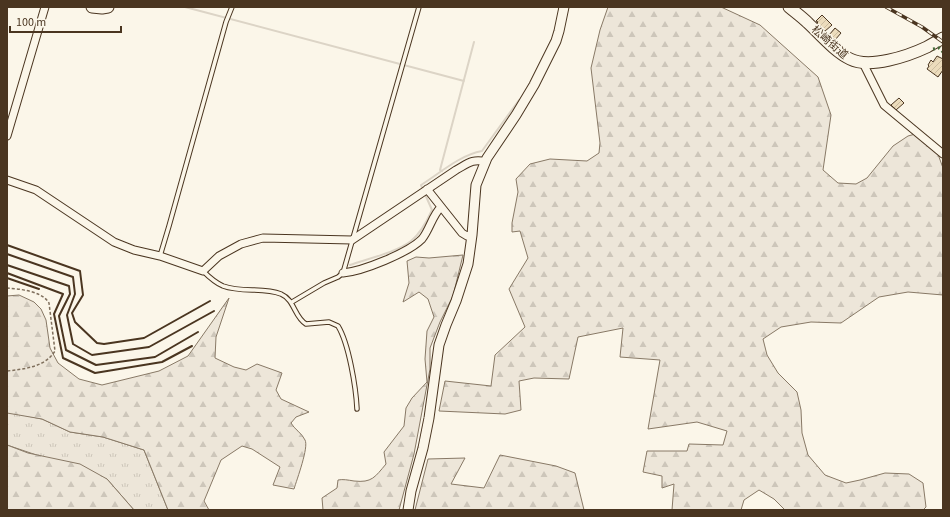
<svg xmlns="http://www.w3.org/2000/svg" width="950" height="517" font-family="'Source Sans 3','Noto Sans JP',sans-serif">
  <defs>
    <pattern id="grass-tufts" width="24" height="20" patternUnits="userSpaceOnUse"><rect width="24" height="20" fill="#ede6d9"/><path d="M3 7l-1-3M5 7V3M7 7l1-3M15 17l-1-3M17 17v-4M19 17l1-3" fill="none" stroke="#cdc6ba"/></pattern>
    <pattern id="forest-firs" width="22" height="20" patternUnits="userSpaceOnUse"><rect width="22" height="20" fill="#ede6d9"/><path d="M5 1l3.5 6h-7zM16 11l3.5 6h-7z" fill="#cdc6ba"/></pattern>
    <pattern id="building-hatch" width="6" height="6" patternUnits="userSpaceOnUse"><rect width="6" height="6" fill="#ecdcbc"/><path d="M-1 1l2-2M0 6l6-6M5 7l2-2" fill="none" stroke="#ccbda1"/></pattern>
  </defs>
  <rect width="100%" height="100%" fill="#fbf6e9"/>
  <!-- grass -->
  <path fill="url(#grass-tufts)" stroke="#887966" d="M8,412L42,419L70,432L103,437L144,450L168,510H134L107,479L7,445V413Z"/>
  <!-- forest -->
  <path fill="url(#forest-firs)" stroke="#887966" d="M608,7H721L760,25L818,77L831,115L823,170L838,183L856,184L867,178L893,146L908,136L919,133L935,146L943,168V295L908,292L879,297L841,323L811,322L781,327L763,339L767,355L778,373L797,392L801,410L802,433L808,455L825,475L846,483L860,480L885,473L909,474L923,483L926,507L923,510H785L774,499L759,490L744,500L741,510H672L674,484L662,488V476L643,472L647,451H687L689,444L723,445L727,431L697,422L648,429L660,360L620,357L623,328L578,337L569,379L534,378L519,381L521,410L505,414L439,411L445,381L491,386L495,355L525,327L509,289L528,258L520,231L512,232V223L518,192L516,179L530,164L550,159L587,161L599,153L600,143L591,68L600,30Z
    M463,255L453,296L440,322L430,348V369L414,454L399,510H323L322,498L337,488L338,480C343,479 348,480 354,481C372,483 375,477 386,464L384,452L404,426L406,408L412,398L427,382L425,359L427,331L434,317L428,299L419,292L403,302L409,283L407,261L416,257L429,258Z
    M19,295L34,302L41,309L46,320L50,348L58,363L79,379L102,385L159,371L188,356L229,298L216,337L215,358L234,367L246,370L257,364L282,373L276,390L281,399L309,412L296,417L291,423C294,429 302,433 305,440C309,447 297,479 294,489L273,485L280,467L252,449L242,446L221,460L204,501L209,510H168L144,450L103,437L70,432L42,419L7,413V296Z
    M7,445L28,453L80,464L107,479L134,510H7Z
    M500,455L556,466L575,473L584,510H415L428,459L465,458L451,484L484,488Z"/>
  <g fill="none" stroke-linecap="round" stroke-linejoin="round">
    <!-- stream -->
    <path stroke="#dcd4c6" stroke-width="2" d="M185,7L464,81
      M442,171L440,170L474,42
      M350,265C367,259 397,252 411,241C420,234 427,221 432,210L421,185C440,173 460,155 482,151L519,100"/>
  </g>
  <!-- building -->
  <path fill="url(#building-hatch)" stroke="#4a3520" d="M822,15L832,25L824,32L816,24L818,22L816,21Z
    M835,28L841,33L835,40L829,35Z
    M937,56L943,59V70L938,77L927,69L929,66L928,65L931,60L933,62Z
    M899,98L904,103L896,110L891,105Z"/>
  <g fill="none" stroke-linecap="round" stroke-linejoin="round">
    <defs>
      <path id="lane" d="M160,256L169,226L226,22L232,7
        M203,271C209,277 216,283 223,286C242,293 263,287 281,294C295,300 294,317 306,324L329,322L338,326C349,344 356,388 357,409
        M292,302L324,283L338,277L343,273L419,7"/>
      <path id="street" d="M863,63L884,105L943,154
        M7,136L45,7
        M7,180L36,190L114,242L134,250L160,256L203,271L219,256L241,244L263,238L352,240L456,170C467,164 473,158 486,162
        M427,189L462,233L467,236L472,235
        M343,273C363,271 408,253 422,239C430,229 432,216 441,207"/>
      <path id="secondary" d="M408,510L411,491L423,448L429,418L439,345L446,325L456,301L468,264L472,235L476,185L487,158L516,115L534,85L556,41L559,31L564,7"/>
      <path id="primary" d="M92,7L102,8L108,7
        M789,7C795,12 802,17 808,23C821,35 834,51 850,59C870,69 908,56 927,47C932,44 938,41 943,38"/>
    </defs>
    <!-- lane casing -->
    <use href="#lane" stroke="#4a3520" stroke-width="5.5"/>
    <!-- street casing -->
    <use href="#street" stroke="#4a3520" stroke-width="9"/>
    <!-- secondary casing -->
    <use href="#secondary" stroke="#4a3520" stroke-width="11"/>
    <!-- primary casing -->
    <use href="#primary" stroke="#4a3520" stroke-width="13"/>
    <!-- path -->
    <path stroke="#7f6f5c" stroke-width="1.5" stroke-dasharray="3 2" stroke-linecap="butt" d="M7,288C20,289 42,291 49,303L55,351C45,367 25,369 7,371"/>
    <!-- lane -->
    <use href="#lane" stroke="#fbf6e9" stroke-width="3.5"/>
    <!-- street -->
    <use href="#street" stroke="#fbf6e9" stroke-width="7"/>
    <!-- secondary -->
    <use href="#secondary" stroke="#fbf6e9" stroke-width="9"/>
    <!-- primary -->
    <use href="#primary" stroke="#fbf6e9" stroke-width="11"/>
    <defs>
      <path id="rail" d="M886,7L922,27L943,42"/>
    </defs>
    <!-- rail casing -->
    <use href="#rail" stroke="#4a3520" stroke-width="3.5"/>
    <!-- rail -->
    <use href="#rail" stroke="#fbf6e9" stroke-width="2" stroke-dasharray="6" stroke-linecap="butt"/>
    <!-- hedge -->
    <path stroke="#436837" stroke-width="3" stroke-dasharray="2 3" stroke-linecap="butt" d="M933,49L939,48L943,52"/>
    <!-- wall -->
    <path stroke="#4a3520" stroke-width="2" d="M7,245L80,271L83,295L72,313L75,322L97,343L104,344L144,338L210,301
      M7,254L73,277L75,294L67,315L73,344L92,355L149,347L214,311
      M7,265L69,286L70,294L59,316L66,350L96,365L155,357L198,332
      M7,273L63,294L54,314L63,358L95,373L162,362L192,346
      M7,278L39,289"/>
  </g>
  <g text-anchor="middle" stroke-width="3" stroke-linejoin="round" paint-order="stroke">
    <!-- street labels -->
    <g font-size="11" fill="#4a3520" stroke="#fbf6e9">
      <text transform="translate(830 42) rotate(41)" y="4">松崎街道</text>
    </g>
  </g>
  <!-- border -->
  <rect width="950" height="517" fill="none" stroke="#4a3520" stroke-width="16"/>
  <!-- scale -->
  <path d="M10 26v6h111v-6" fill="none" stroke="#4a3520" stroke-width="2"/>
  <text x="16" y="26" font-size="12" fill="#4a3520" stroke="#fbf6e9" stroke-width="3" paint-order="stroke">100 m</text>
</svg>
